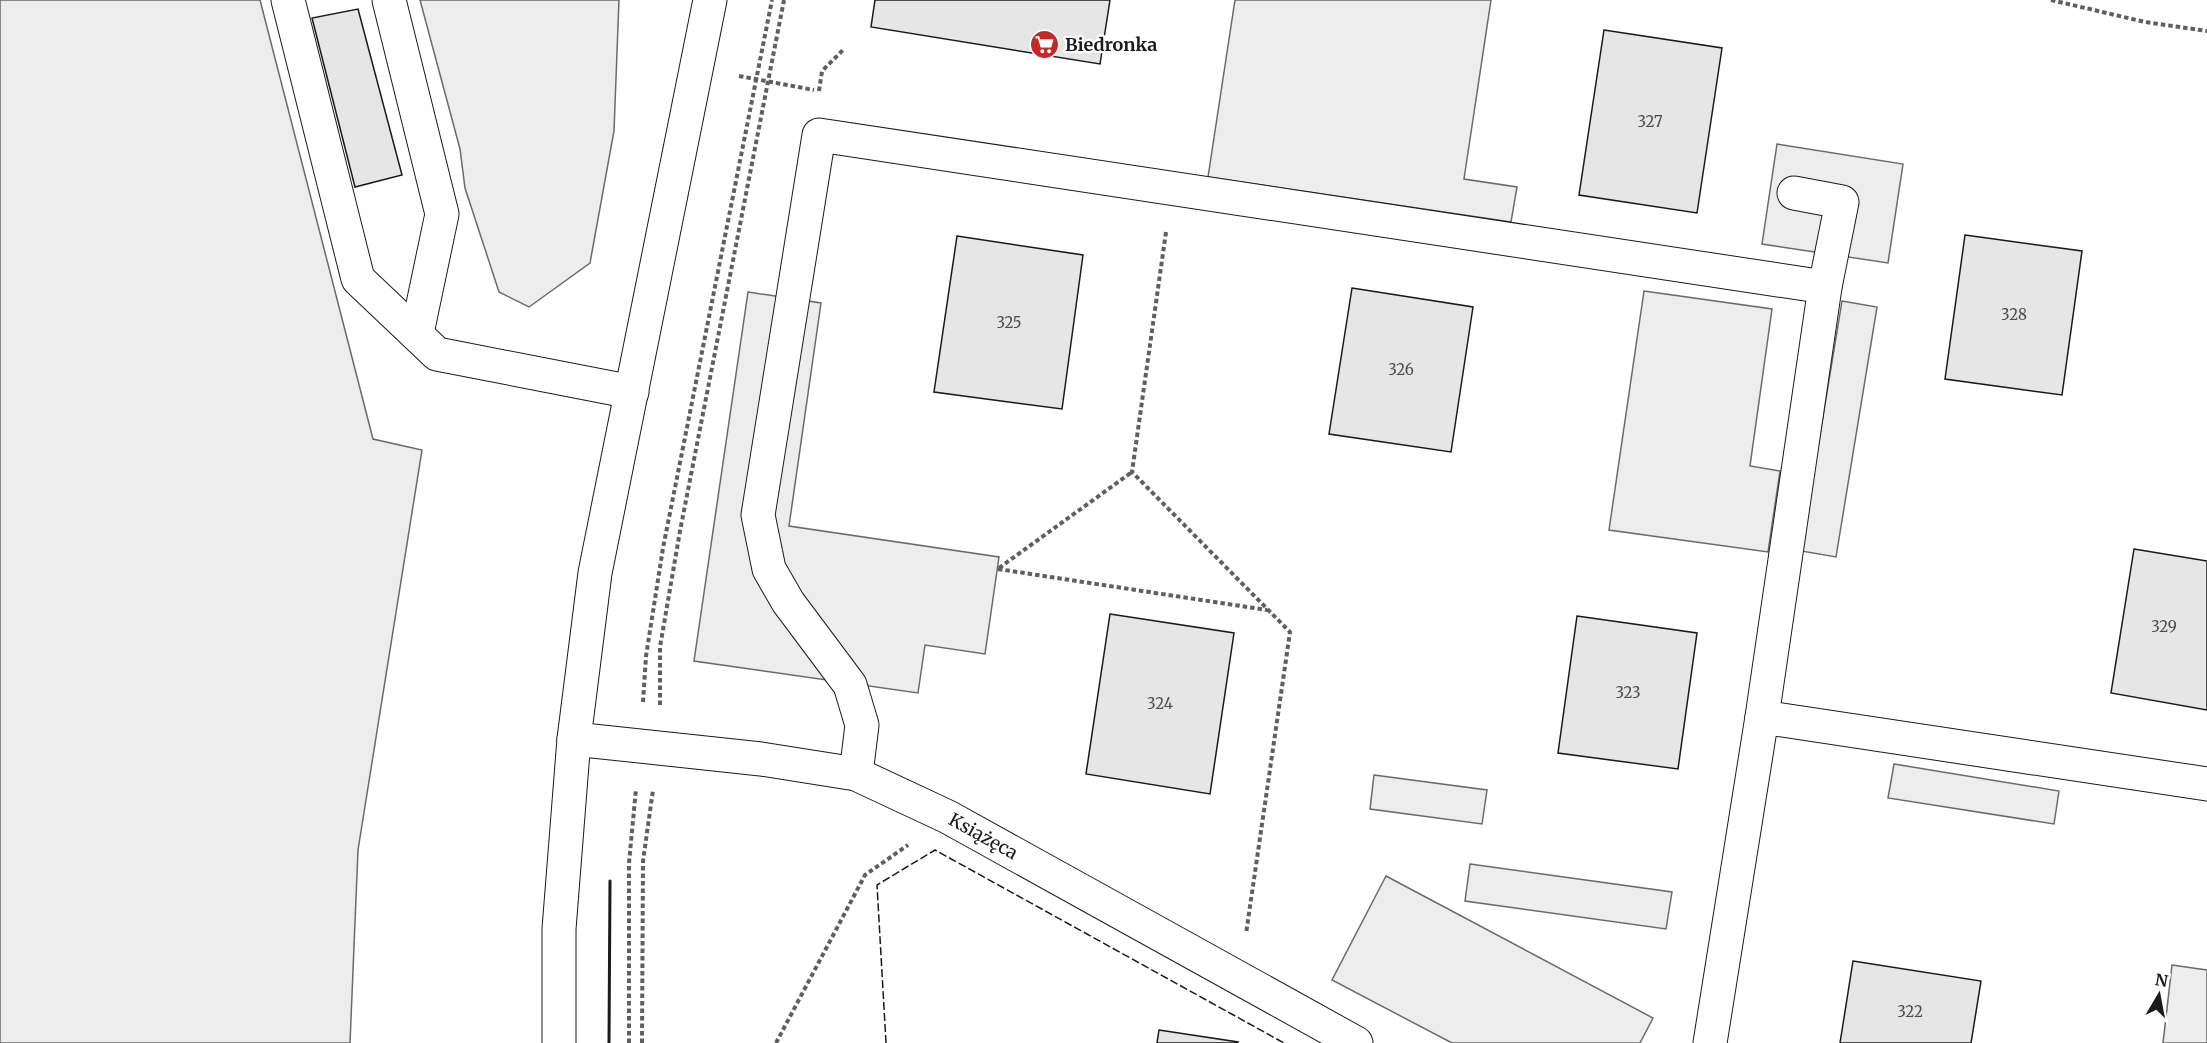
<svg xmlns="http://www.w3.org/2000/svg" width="2207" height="1043" font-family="Merriweather,serif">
  <rect width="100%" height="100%" fill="#fff"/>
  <!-- built -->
  <path fill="#ededed" stroke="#6a6a6a" stroke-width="1.5" d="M0,0H260L373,439L422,450L358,850L350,1043H0Z
    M420,0H619L614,131L590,263L529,307L499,292L465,188L460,149Z
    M1235,0H1491L1464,179L1517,187L1511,222L1208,177Z
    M1777,144L1903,164L1888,263L1762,244Z
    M1644,291L1772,309L1750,466L1780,471L1768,552L1609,530Z
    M748,292L821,303L789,526L999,557L985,654L925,645L918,693L694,661Z
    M1842,301L1877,307L1836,557L1801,551Z
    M1894,764L2059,791L2054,824L1888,798Z
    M1374,775L1487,790L1482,824L1370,809Z
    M1470,864L1672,892L1666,929L1465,901Z
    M1386,876L1653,1018L1640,1043H1452L1332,980Z
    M2172,965L2207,970V1043H2163Z"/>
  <!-- building -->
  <path fill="#e6e6e6" stroke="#1a1a1a" stroke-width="1.5" d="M875,0H1110L1100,64L871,27Z
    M358,9L402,175L355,187L312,18Z
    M1604,30L1722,48L1697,213L1579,195Z
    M1965,235L2082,251L2062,395L1945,379Z
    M957,236L1083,255L1062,409L934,392Z
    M1352,288L1473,307L1451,452L1329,434Z
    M2134,549L2207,561V710L2111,693Z
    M1110,614L1234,633L1210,794L1086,774Z
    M1577,616L1697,633L1678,769L1558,753Z
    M1853,961L1981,981L1971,1043H1840Z
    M1159,1030L1238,1042V1043H1157Z"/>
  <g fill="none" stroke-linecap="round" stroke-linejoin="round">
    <defs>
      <g id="minor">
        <path d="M288,0L358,279L437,354L632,392"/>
        <path d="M389,0L442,214L417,333"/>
        <path d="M1794,193L1842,202L1825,287"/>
        <path d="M1762,717L2207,784"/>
        <path id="s1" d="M574,739L761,759L856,774L948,817L1356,1043"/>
        <path d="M856,774L862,725L850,685L788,602L769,569L758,515L819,135L1825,287L1762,717L1710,1043"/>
        <path d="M559,1043V929L574,739L595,573L710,0"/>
      </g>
    </defs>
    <!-- minor casing -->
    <use href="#minor" stroke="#1a1a1a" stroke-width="35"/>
    <!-- path -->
    <path stroke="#5f5f5f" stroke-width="4" stroke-dasharray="4.5 3" stroke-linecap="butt" d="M2051,0L2145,22L2207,31
      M739,76L814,90
      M819,91L822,71L843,50
      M1166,232L1132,472L1290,632L1246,934
      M999,568L1132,472
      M998,569L1267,610
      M643,702L646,656L663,548L772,0
      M660,705V647L680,531L784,0
      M629,1043V863L636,789
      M642,1043L643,861L653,790
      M776,1043L865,875L908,845"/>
    <!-- minor -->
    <use href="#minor" stroke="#fff" stroke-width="33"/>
    <!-- fence -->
    <path stroke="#1a1a1a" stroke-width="1.5" stroke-dasharray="8 3" stroke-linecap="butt" d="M886,1043L877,885L935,850L1284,1043"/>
    <!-- wall -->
    <path stroke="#1a1a1a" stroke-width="3" d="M609,1043L610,881"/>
  </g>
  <!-- icons -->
  <defs>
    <symbol id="supermarket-disc" viewBox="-11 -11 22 22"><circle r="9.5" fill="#c62828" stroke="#fff"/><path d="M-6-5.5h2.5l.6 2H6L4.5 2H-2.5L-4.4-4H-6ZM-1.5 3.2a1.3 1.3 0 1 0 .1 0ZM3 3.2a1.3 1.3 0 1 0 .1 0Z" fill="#fff"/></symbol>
  </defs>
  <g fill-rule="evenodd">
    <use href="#supermarket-disc" x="1028" y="28" width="33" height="33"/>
  </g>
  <g text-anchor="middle" stroke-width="4.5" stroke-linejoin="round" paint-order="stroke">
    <!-- number labels -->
    <g font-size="15" fill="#4d4d4d">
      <text x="1650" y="127">327</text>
      <text x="2014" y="320">328</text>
      <text x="1009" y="328">325</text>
      <text x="1401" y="375">326</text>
      <text x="2164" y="632">329</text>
      <text x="1628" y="698">323</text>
      <text x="1160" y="709">324</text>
      <text x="1910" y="1017">322</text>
    </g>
    <!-- poi labels -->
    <g font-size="18" font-weight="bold" fill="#1a1a1a" stroke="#fff" text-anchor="start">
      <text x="1065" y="51">Biedronka</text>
    </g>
    <!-- street labels -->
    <g font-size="18" fill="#1a1a1a" stroke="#fff">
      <text dy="6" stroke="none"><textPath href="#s1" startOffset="426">Książęca</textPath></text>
    </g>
  </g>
  <!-- north arrow -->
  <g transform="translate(2159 995) rotate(10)" stroke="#ffffff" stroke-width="4.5" paint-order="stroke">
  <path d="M0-4.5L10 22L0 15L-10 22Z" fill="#1a1a1a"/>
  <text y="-9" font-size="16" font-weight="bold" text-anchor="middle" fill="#1a1a1a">N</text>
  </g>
</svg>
